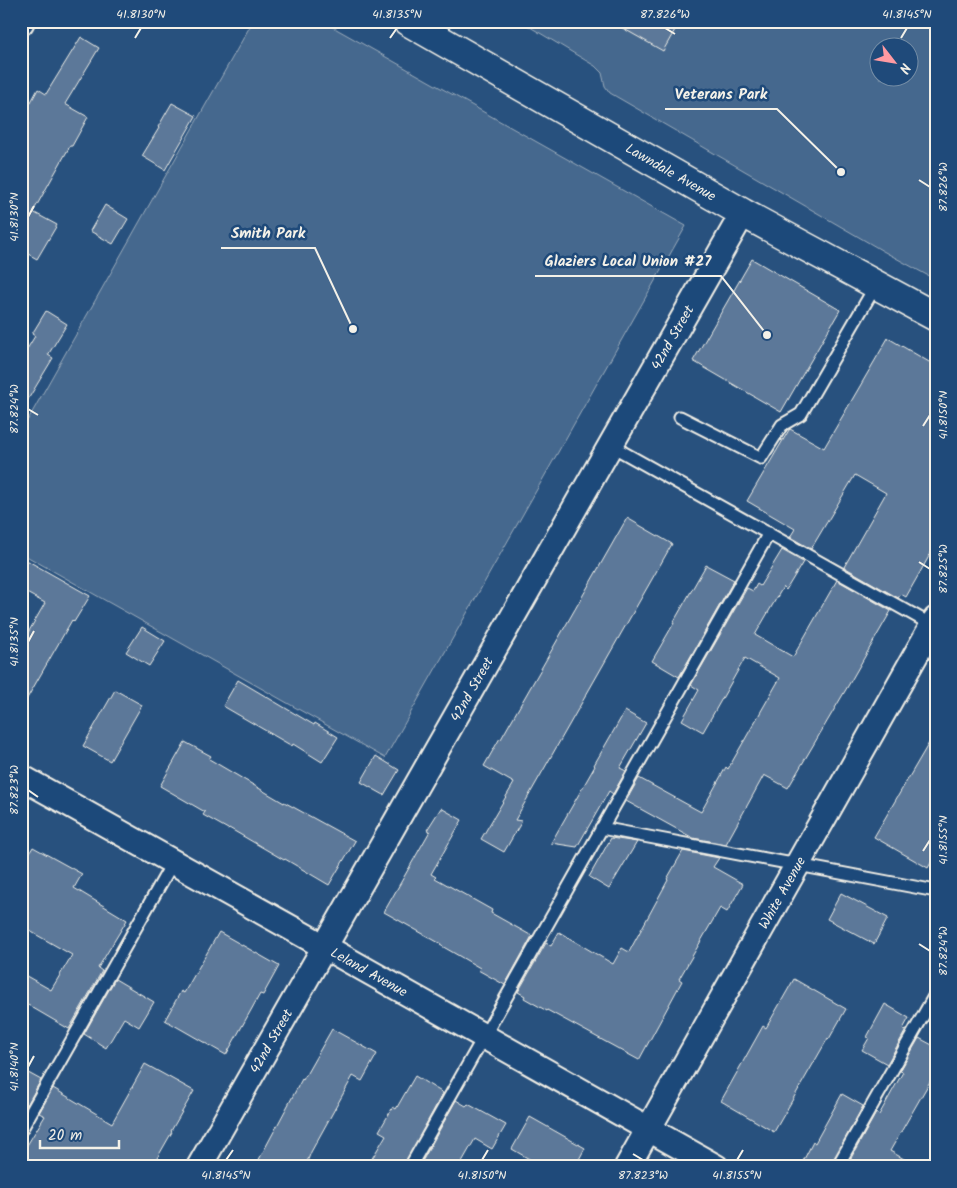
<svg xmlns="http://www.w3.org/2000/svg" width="957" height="1188" font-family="Kalam,sans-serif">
  <rect width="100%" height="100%" fill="#28517e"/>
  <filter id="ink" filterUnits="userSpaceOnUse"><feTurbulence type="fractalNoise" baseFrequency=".02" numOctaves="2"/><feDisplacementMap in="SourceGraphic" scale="10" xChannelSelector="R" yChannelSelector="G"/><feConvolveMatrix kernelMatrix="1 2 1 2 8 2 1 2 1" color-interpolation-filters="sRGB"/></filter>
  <g filter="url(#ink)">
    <!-- green -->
    <path fill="#45688e" stroke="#9cacbb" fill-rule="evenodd" d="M253,21H322L686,226L385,758L21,553V432Z
      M520,21H936V280L883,251L610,93L605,86L602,73L595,66ZM880,48H910V78H880Z"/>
    <!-- building -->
    <path fill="#5b7899" stroke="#f4f1e8" d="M610,21H680L663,51Z
      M81,37L99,48L65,104L88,117L72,146H70L33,212L57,225L37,259L21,250V120L38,89L46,94Z
      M172,103L196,116L165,170L142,156L159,128L158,127Z
      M105,205L128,219L113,244L90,231Z
      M752,259L840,310L781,412L693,361Z
      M46,311L67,324L48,355L53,358L21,411V359L35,336L32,334Z
      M888,338L936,366V544L906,597L901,594L898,598L844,567L886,493L855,475L811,549L790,537L795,529L747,501L789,430L790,429L824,448Z
      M627,518L672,544L515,820L522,821L504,852L481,839L514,783L484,766L500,738L501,739Z
      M782,550L803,562L786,590L783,587L755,635L793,657L837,580L891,611L848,686L788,788L764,775L726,844L693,838L626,801L639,778L701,812L726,767L728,769L780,678L745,658L703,732L682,720L699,690L691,685L747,588L753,591L757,584L760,586Z
      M21,557L90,596L74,622L72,620L21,709V645L45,603L21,590Z
      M706,565L734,580L679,677L652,661L674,623H673Z
      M142,627L165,641L149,666L126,652Z
      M238,680L314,725L315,723L338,737L322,762L293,744L292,746L223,706Z
      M115,690L142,705L110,761L83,746Z
      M625,711L646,723L620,768L626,771L613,794L609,791L577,847L551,843L595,766L594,765Z
      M936,731V854L928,868L874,837Z
      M185,742L211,756L209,759L284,803V802L355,841L329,885L285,859L284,860L229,828L228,829L203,815L205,812L160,786Z
      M376,756L399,770L384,795L361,782Z
      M441,808L462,820L431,874L436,877L435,878L492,910L491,913L532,936L505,985L478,970L480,968L440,945L441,944L384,912L430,831L427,830Z
      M611,838L637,842L609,889L589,877Z
      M33,847L82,874L74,888L127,920L98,968L102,971L69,1029L21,1001V973L51,990L72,955L21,926V867Z
      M683,851L719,858L713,867L743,884L727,912L720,908L679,979L682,981L639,1060L547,1010V1011L524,998L525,996L518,992L546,943L551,946L559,932L613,964L622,948L629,952L668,880L667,879Z
      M841,893L888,918L874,944L827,919Z
      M219,932L279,966L263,995L260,994L226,1055L165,1020L181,991L184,993Z
      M115,979L154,1002L139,1027L124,1018L106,1048L84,1034Z
      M794,979L846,1009L829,1039L828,1038L774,1132L721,1101L763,1026L766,1028Z
      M885,1004L909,1018L903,1029L906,1030L887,1064L862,1050L869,1038L867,1037Z
      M332,1029L377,1054L362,1081L353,1076L311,1152L305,1167H255L302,1079L303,1080Z
      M919,1038L936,1047V1071L890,1151L918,1167H846L876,1113L879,1115L903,1072L900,1071Z
      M145,1064L194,1091L171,1131L172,1132L152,1167H21V1155L45,1116L39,1113L53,1088L112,1123Z
      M21,1069L41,1080L27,1105L21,1102Z
      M415,1076L443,1093L403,1167H367L386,1135L379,1131L393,1107L396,1109Z
      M842,1094L863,1106L830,1167H800L813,1142L815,1143Z
      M456,1100L466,1106L468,1104L506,1125L492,1149L475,1139L459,1167H419Z
      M530,1117L585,1148L575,1167H543L512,1149Z"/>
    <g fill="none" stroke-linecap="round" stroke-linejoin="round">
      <defs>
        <path id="service" d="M680,417L761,458L782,425L801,414L876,285
          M610,445L932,625
          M601,828L936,891
          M21,1130L173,862
          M410,1167L769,533
          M837,1167L936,993"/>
        <g id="minor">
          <path d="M21,23L22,21"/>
          <path id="s1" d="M21,777L309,938L716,1167"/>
          <path id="s2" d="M199,1167L743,213"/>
          <path id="s3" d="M627,1167L936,619"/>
        </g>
        <g id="tertiary">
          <path id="s4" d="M407,21L743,213L936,317"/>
        </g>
      </defs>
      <!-- service casing -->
      <use href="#service" stroke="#f4f1e8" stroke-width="15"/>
      <!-- minor casing -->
      <use href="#minor" stroke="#f4f1e8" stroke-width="28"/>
      <!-- tertiary casing -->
      <use href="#tertiary" stroke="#f4f1e8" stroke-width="31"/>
      <!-- service -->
      <use href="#service" stroke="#1f4a7a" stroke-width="11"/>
      <!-- minor -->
      <use href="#minor" stroke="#1f4a7a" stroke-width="24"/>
      <!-- tertiary -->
      <use href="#tertiary" stroke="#1f4a7a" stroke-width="28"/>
    </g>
  </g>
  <!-- ticks -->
  <path fill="none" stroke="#f4f1e8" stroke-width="2" d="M665,28L675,34M135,38L141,28M390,38L397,28M901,38L907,28M919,180L930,187M28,217L34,206M28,409L38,415M923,426L930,415M919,562L930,569M28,642L34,631M28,790L38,797M923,851L930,840M919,944L930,951M28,1067L34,1056M633,1154L643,1160M226,1160L233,1150M482,1160L488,1150M737,1160L743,1150"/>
  <g text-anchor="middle" stroke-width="5" stroke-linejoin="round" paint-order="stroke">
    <!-- street labels -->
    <g font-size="14" fill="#f4f1e8" stroke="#1f4a7a">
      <text dy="5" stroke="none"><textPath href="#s4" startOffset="304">Lawndale Avenue</textPath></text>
      <text dy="5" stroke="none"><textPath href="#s2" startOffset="955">42nd Street</textPath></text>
      <text dy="5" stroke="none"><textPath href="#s2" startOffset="550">42nd Street</textPath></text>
      <text dy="5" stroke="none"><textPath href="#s3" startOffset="315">White Avenue</textPath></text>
      <text dy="5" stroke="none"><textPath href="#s1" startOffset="399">Leland Avenue</textPath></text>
      <text dy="5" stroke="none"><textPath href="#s2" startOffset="145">42nd Street</textPath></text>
    </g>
  </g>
  <!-- callouts -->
  <path fill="none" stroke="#f4f1e8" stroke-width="2" d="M841 172L777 109H665M353 329L315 248H221M767 335L721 276H535"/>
  <g fill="#f4f1e8" stroke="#1f4a7a" stroke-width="2">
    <circle cx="841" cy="172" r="5"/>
    <circle cx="353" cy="329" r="5"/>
    <circle cx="767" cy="335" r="5"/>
  </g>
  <g font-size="15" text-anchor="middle" font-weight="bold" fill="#f4f1e8" stroke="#1f4a7a" stroke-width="5" stroke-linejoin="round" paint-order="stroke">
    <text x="721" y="99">Veterans Park</text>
    <text x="268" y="238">Smith Park</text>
    <text x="628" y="266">Glaziers Local Union #27</text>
  </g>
  <!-- margin -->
  <rect width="957" height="1188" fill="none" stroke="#1f4a7a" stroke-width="55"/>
  <!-- north arrow -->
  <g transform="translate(894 62) rotate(121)"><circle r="24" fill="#1f4a7a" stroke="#748da6"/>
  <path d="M0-4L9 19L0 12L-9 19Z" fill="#ff9aa2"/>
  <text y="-8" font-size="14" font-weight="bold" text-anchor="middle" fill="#f4f1e8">N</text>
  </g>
  <!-- scale -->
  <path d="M40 1140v8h79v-8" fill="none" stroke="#f4f1e8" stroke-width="2.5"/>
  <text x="48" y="1140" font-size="15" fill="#f4f1e8" stroke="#1f4a7a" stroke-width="4" paint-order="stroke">20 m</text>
  <rect x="28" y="28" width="902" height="1132" fill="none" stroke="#f4f1e8" stroke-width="2"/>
  <g font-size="12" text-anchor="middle" fill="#f4f1e8">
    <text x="141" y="18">41.8130°N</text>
    <text x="397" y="18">41.8135°N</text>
    <text x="665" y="18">87.826°W</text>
    <text x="907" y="18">41.8145°N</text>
    <text transform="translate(943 187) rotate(-90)" y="4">87.826°W</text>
    <text transform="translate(14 217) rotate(-90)" y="4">41.8130°N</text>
    <text transform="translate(14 409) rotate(-90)" y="4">87.824°W</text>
    <text transform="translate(943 415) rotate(-90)" y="4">41.8150°N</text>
    <text transform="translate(943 569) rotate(-90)" y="4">87.825°W</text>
    <text transform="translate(14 642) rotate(-90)" y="4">41.8135°N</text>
    <text transform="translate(14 790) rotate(-90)" y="4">87.823°W</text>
    <text transform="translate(943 840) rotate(-90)" y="4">41.8155°N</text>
    <text transform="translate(943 951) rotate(-90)" y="4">87.824°W</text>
    <text transform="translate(14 1067) rotate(-90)" y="4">41.8140°N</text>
    <text x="226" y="1179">41.8145°N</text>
    <text x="482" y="1179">41.8150°N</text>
    <text x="643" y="1179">87.823°W</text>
    <text x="737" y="1179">41.8155°N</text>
  </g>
</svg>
